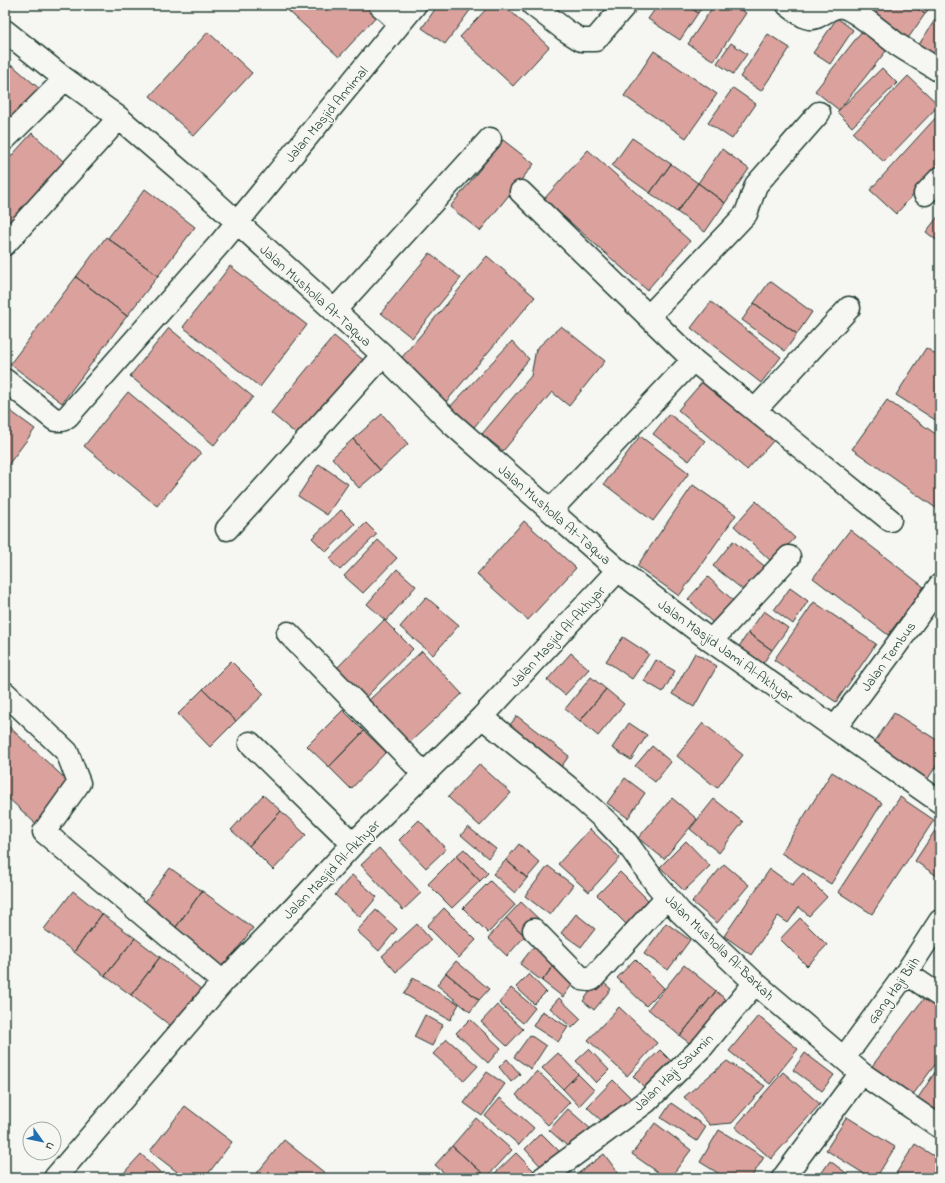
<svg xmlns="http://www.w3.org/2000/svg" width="945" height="1183" font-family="'Indie Flower',sans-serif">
  <rect width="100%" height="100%" fill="#f6f6f2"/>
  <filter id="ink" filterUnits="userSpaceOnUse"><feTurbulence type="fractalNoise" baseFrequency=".025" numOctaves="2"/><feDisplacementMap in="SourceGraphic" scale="8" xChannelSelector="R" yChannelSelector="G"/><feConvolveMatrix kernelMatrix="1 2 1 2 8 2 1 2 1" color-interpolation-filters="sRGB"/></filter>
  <g filter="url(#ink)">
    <!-- building -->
    <path fill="#dba19d" stroke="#1f3d34" d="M282,5H373L380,12L339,57Z
      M438,5H474L445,44L422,28Z
      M490,5H504L549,47L513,86L460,37Z
      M658,5H687L698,13L680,40L648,19Z
      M687,5H704L698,13Z
      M714,5H734L746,13L714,61L688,44Z
      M881,5H912L925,14L904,44L870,21Z
      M913,5H931L925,14Z
      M940,12V60L918,46Z
      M837,18L853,30L830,64L813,53Z
      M862,31L886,51L839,110L815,91Z
      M208,32L252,73L194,136L150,96Z
      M768,34L790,48L761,91L740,77Z
      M731,43L747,54L733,74L717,63Z
      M654,51L717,94L686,138L624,96Z
      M12,65L41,90L5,131V73Z
      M882,68L897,83L852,127L837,112Z
      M908,76L939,105L884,162L853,133Z
      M733,88L756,104L732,139L708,123Z
      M939,114L940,165L896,214L870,190Z
      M32,133L72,169L5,242V163Z
      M632,138L671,164L650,193L612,166Z
      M503,140L534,164L480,231L450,207Z
      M722,149L749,169L725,203L698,183Z
      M588,150L690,241L647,290L544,199Z
      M671,164L698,183L677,212L650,193Z
      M698,183L725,203L705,232L677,212Z
      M145,189L195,227L158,276L108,238Z
      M940,214V243L926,232Z
      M106,237L158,276L127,316L76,277Z
      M430,253L461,278L412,338L381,313Z
      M487,256L535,297L445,403L398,362Z
      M230,266L307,325L260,387L183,327Z
      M76,277L127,316L62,403L10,364Z
      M770,281L812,312L797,334L754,303Z
      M711,302L781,357L761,383L691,328Z
      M754,303L797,334L785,351L742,320Z
      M561,326L605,361L569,406L552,392L503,451L482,434L531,376L536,349Z
      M169,328L253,397L214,445L130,376Z
      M334,336L367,363L303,440L271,413Z
      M512,341L529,359L471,431L448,409Z
      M926,348L940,357V423L896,395Z
      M705,379L774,440L747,470L678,410Z
      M128,392L201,453L157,506L84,446Z
      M887,400L940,437V511L852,449Z
      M5,407L35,429L5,469Z
      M382,414L408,444L380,470L353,439Z
      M669,414L705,441L689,461L653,434Z
      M640,436L689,473L653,521L604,484Z
      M353,439L380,470L359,488L332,458Z
      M319,464L348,484L327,515L298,496Z
      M693,485L736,515L679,596L637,566Z
      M756,501L795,538L772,562L734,526Z
      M341,510L355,524L326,552L312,538Z
      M524,521L576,568L528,620L477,574Z
      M366,523L377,534L340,570L329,559Z
      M850,530L924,587L888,635L813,578Z
      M378,540L397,558L363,593L344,576Z
      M733,541L767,568L747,593L713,566Z
      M397,569L416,586L386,621L367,604Z
      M708,577L737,604L716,626L688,599Z
      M790,588L808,601L793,624L774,610Z
      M426,597L459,625L433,655L400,627Z
      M814,602L876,644L836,702L774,660Z
      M764,611L788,628L772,650L748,633Z
      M384,620L413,649L365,698L336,669Z
      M748,633L772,650L758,671L734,654Z
      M623,637L649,654L632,679L606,661Z
      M422,651L462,694L408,744L369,700Z
      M571,653L589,669L565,695L547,680Z
      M695,653L717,666L694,707L672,694Z
      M656,660L675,671L663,692L644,681Z
      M231,661L264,694L236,721L203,689Z
      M591,677L606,689L580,721L565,709Z
      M203,689L236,721L210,747L178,714Z
      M606,689L624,704L598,736L580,721Z
      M343,710L364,731L329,767L307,746Z
      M894,713L940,742V760L927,780L872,746Z
      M517,716L569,756L558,771L505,731Z
      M5,723L72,785L36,824L5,795Z
      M629,723L647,735L631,760L612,748Z
      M703,723L743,755L717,788L677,756Z
      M364,731L386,752L351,789L329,767Z
      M652,746L671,762L655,782L635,766Z
      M479,764L511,793L480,826L448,797Z
      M832,772L882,803L831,884L781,853Z
      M625,778L645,793L628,818L607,803Z
      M263,795L281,811L249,846L231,830Z
      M900,797L934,820L872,914L838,892Z
      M672,798L697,819L664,859L638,838Z
      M714,799L743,822L719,853L690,829Z
      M281,811L306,835L273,870L249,846Z
      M419,820L446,849L426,868L399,840Z
      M938,826L940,827V878L915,861Z
      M468,827L496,849L488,858L461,835Z
      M590,829L620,858L589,892L558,864Z
      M686,841L710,866L684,891L660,867Z
      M519,844L540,863L527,878L506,860Z
      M379,848L421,893L403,910L361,865Z
      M464,849L488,873L480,881L456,856Z
      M456,856L480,881L452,908L428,884Z
      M506,860L527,878L515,893L493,874Z
      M724,864L749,885L717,923L692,902Z
      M548,866L573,885L550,915L525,896Z
      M170,868L202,891L171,934L139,910Z
      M770,869L792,885L803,873L827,897L809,916L799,907L788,923L778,916L751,955L724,936Z
      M620,872L655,907L632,930L597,895Z
      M352,875L377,897L360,917L335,895Z
      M490,881L515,905L488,933L463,908Z
      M73,891L102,914L74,952L44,929Z
      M202,891L253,928L221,971L171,934Z
      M521,902L540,920L525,936L506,918Z
      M444,908L476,940L459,958L427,926Z
      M376,910L397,929L379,951L357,931Z
      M102,914L135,938L105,976L74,952Z
      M576,914L595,929L581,947L561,933Z
      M506,918L525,936L507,956L488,938Z
      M800,918L827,945L807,966L780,939Z
      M666,923L690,940L668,970L644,954Z
      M417,924L431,940L396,972L382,956Z
      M135,938L160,957L131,995L105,976Z
      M534,946L556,962L542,981L520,964Z
      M160,957L205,992L176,1030L131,995Z
      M635,959L664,988L646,1006L617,978Z
      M456,961L489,989L479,1000L446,973Z
      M556,962L577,978L563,997L542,981Z
      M684,965L716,991L680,1036L648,1009Z
      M446,973L479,1000L470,1012L437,985Z
      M529,974L546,992L534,1004L516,987Z
      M413,978L459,1004L450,1020L404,994Z
      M599,979L611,989L594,1010L583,1001Z
      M511,988L535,1008L523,1023L499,1003Z
      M716,991L732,1005L696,1048L680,1036Z
      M928,993L940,1003V1058L909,1100L869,1070Z
      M559,998L581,1019L572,1028L550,1008Z
      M497,1005L523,1029L507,1046L481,1022Z
      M619,1007L657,1043L627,1076L588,1040Z
      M542,1011L568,1027L558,1042L533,1026Z
      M425,1015L443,1025L432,1046L414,1037Z
      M758,1016L798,1049L770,1084L729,1051Z
      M470,1019L501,1048L488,1063L456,1033Z
      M530,1035L546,1046L531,1069L514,1057Z
      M447,1039L478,1066L464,1081L433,1054Z
      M589,1049L609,1070L596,1083L576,1061Z
      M660,1050L676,1066L649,1092L633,1076Z
      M558,1053L578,1074L563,1089L542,1068Z
      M805,1053L834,1075L822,1091L793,1070Z
      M507,1059L520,1074L511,1082L499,1067Z
      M727,1061L765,1086L732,1123L710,1125L684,1097Z
      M937,1069L940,1071V1117L916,1101Z
      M537,1071L570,1102L548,1125L516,1095Z
      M487,1072L505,1084L482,1116L464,1103Z
      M783,1072L820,1104L771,1159L735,1127Z
      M578,1074L594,1090L579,1106L563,1089Z
      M613,1080L633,1100L607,1126L587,1107Z
      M500,1098L534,1128L519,1145L485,1116Z
      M671,1103L706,1127L697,1141L661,1118Z
      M185,1106L232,1142L205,1178H185L150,1151Z
      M568,1109L592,1130L573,1151L549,1130Z
      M847,1117L895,1147L876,1178H871L826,1150Z
      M476,1118L512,1150L487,1177L452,1146Z
      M655,1123L691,1150L670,1178H666L632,1154Z
      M719,1130L764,1157L751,1178H726L700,1162Z
      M541,1133L561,1153L544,1170L525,1149Z
      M284,1140L331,1178H253Z
      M915,1144L940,1160V1178H893Z
      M452,1146L487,1177V1178H450L435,1165Z
      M516,1153L536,1173L531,1178H490Z
      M141,1154L166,1178L120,1177Z
      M604,1154L622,1178H572Z
      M830,1161L853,1178H818Z
      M696,1173L705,1178H693Z"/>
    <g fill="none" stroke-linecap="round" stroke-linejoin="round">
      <defs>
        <path id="minor" d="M380,5L400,23
          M533,5L565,30L581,40H595L625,5
          M788,5C794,9 802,17 809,18C820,20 830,4 843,7C856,10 886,36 898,45C912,54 926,62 940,71
          M5,31L65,79L119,118L183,173L383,355L450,422L618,570L711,641L940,802
          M5,139L65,79
          M521,192L693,360L890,520
          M925,194L940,178
          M5,244L119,118
          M334,311L490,139
          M649,316L746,214L756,185L819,113
          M5,380L55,420H62L68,416L222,241L415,5
          M755,410L849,308
          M551,510L693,360
          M227,529L383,355
          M288,633L424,774
          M711,641L789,557
          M5,693L67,752L79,783L44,832L223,982
          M482,717L568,787L606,821L627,843L657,885L680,912L755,983L861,1073L940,1127
          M835,728L893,650L940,585
          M250,743L353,844
          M534,930L582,979L589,980L592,979L667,897
          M906,973L940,996
          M844,1058L906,973L940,921
          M55,1178L223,982L295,907L353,844L482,717L618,570
          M543,1178L646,1102L703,1046L755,983
          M783,1178L861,1073"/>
      </defs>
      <!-- minor casing -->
      <use href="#minor" stroke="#1f3d34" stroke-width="25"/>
      <!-- minor -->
      <use href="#minor" stroke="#f6f6f2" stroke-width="22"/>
    </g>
  </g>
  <g text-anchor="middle" stroke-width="3" stroke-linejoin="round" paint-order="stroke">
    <!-- street labels -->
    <g font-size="14" fill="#1f3d34" stroke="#f6f6f2">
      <text transform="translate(326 114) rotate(-50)" y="5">Jalan Masjid Annimal</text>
      <text transform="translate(316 295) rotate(42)" y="5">Jalan Musholla At-Taqwa</text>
      <text transform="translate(555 514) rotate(41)" y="5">Jalan Musholla At-Taqwa</text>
      <text transform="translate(557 636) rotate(-47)" y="5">Jalan Masjid Al-Akhyar</text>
      <text transform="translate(726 650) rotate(36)" y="5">Jalan Masjid Jami Al-Akhyar</text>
      <text transform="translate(888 656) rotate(-54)" y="5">Jalan Tembus</text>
      <text transform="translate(331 869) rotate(-46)" y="5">Jalan Masjid Al-Akhyar</text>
      <text transform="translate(720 947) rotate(44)" y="5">Jalan Musholla Al-Barkah</text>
      <text transform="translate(893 990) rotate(-54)" y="5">Gang Haji Biih</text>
      <text transform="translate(673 1072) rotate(-44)" y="5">Jalan Haji Saumin</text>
    </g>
  </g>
  <!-- margin -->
  <rect width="945" height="1183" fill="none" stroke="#f6f6f2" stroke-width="20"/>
  <rect x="10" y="10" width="925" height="1163" fill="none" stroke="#1f3d34" stroke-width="1.5" filter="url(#ink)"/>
  <!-- north arrow -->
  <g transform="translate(42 1141) rotate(123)"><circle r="19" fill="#f6f6f2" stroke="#a0aca6"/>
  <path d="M0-3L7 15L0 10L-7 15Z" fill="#1f6fb2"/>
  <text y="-6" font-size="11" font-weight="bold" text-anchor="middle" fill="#1f3d34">U</text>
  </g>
</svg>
